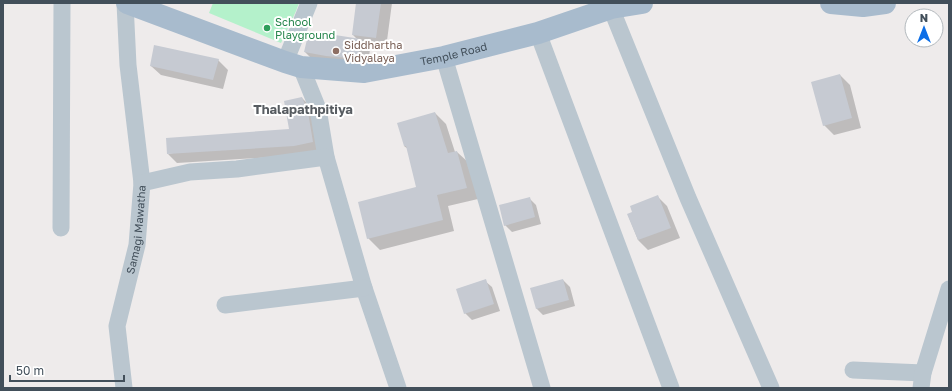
<svg xmlns="http://www.w3.org/2000/svg" width="952" height="391" font-family="'Golos Text',sans-serif">
  <rect width="100%" height="100%" fill="#eeebeb"/>
  <!-- green -->
  <path fill="#b4f1cb" d="M213,3H299L296,11L281,43L209,13Z"/>
  <!-- shadow -->
  <path fill="#0003" d="M357,3H392L386,48L365,45L370,50L367,68L315,62L305,52L358,40L353,35Z
    M218,60L228,70L223,89L161,75L151,66Z
    M840,75L850,85L861,128L834,135L824,125Z
    M302,98L311,107L322,151L304,155L177,163L168,154L291,130Z
    M435,113L446,124L455,152H457L469,163L478,199L448,206L454,231L380,250L368,238L418,188L408,149L404,146Z
    M658,197L667,206L680,238L648,250L638,240L628,215L634,213Z
    M529,198L536,205L541,224L512,232L505,225Z
    M563,280L570,287L575,306L543,315L536,308Z
    M485,281L492,287L500,311L472,320L465,313Z"/>
  <!-- building -->
  <path fill="#c6cad2" d="M356,3H381L376,38L352,35Z
    M309,31L361,39L358,59L326,56L304,52Z
    M154,45L219,59L213,80L150,66Z
    M840,74L852,118L823,126L811,82Z
    M302,97L308,112L313,142L294,146L167,154L166,138L289,129L284,101Z
    M435,112L448,153L457,151L467,188L437,195L443,220L367,239L358,202L416,187L406,146H404L397,123Z
    M658,195L671,228L638,240L627,214L632,212L630,206Z
    M530,197L535,217L504,226L499,205Z
    M486,279L494,304L464,314L456,289Z
    M563,279L569,300L536,309L530,288Z"/>
  <g fill="none" stroke-linecap="round" stroke-linejoin="round">
    <!-- minor -->
    <g stroke="#bac6cf" stroke-width="17">
      <path d="M125,3L128,65L142,183"/>
      <path d="M611,8L688,198L771,388"/>
      <path d="M538,33L671,388"/>
      <path d="M444,57L542,388"/>
      <path d="M285,62L309,3"/>
      <path d="M301,67L318,109L326,157L364,288L398,388"/>
      <path d="M61,228L62,3"/>
      <path d="M225,305L364,288"/>
      <path d="M853,370L923,373"/>
      <path id="s1" d="M124,388L117,326L137,245L142,183L190,172L237,169L326,157"/>
      <path d="M921,388L923,373L949,289"/>
    </g>
    <!-- primary -->
    <g stroke="#a8bbcd" stroke-width="22">
      <path id="s2" d="M127,3L285,62L301,67L364,72L444,57L538,33L611,8L642,3"/>
      <path d="M831,3L863,6L885,3"/>
    </g>
  </g>
  <!-- markers -->
  <circle fill="#2e9e5b" stroke="#fff" stroke-width="1.5" cx="267" cy="28" r="4"/>
  <circle fill="#8d6e63" stroke="#fff" stroke-width="1.5" cx="336" cy="51" r="4"/>
  <g text-anchor="middle" stroke-width="4" stroke-linejoin="round" paint-order="stroke">
    <!-- leisure labels -->
    <g font-size="11" fill="#27864d" stroke="#fff" text-anchor="start">
      <text x="275" y="26">School<tspan x="275" dy="13">Playground</tspan></text>
    </g>
    <!-- education labels -->
    <g font-size="11" fill="#785e54" stroke="#fff" text-anchor="start">
      <text x="344" y="49">Siddhartha<tspan x="344" dy="13">Vidyalaya</tspan></text>
    </g>
    <!-- street labels -->
    <g font-size="11" fill="#424f5a" stroke="#fff">
      <text dy="4" stroke="none"><textPath href="#s2" startOffset="340">Temple Road</textPath></text>
      <text dy="4" stroke="none"><textPath href="#s1" startOffset="161">Samagi Mawatha</textPath></text>
    </g>
    <!-- quarter labels -->
    <g font-size="13" font-weight="bold" fill="#575c61" stroke="#fff">
      <text x="303" y="114">Thalapathpitiya</text>
    </g>
  </g>
  <!-- border -->
  <rect width="952" height="391" fill="none" stroke="#424f5a" stroke-width="8"/>
  <!-- north arrow -->
  <g transform="translate(924 28)"><circle r="19" fill="#ffffff" stroke="#b3b9bd"/>
  <path d="M0-3L7 15L0 10L-7 15Z" fill="#0c6ee7"/>
  <text y="-6" font-size="11" font-weight="bold" text-anchor="middle" fill="#424f5a">N</text>
  </g>
  <!-- scale -->
  <path d="M10 375v6h114v-6" fill="none" stroke="#424f5a" stroke-width="2"/>
  <text x="16" y="375" font-size="12" fill="#424f5a" stroke="#ffffff" stroke-width="3" paint-order="stroke">50 m</text>
</svg>
